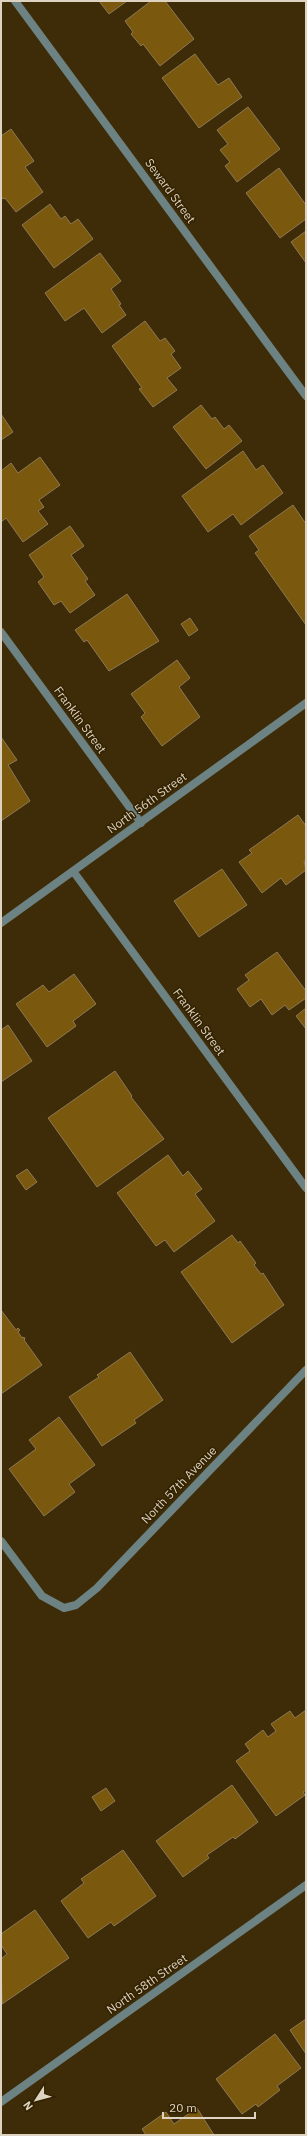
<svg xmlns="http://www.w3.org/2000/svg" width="307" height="2136" font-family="'IBM Plex Sans',sans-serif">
  <rect width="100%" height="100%" fill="#3d2c07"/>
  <!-- building -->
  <path fill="#7a580e" stroke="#8d7955" d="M99,1H127L109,14Z
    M151,1H165L194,39L160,66L143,44L141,46L131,34L133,32L125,21Z
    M195,54L218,85L229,78L242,97L199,128L162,78Z
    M248,107L280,149L237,182L225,166L230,162L220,150L228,144L217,130Z
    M11,129L34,161L25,167L43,192L16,212L5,198L3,199L1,196V136Z
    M279,168L306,205V219L280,238L246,193Z
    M50,204L61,219L65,216L71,224L78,219L93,239L54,268L22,225Z
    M306,231V263L291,242Z
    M100,253L121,281L111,289L121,304L119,305L126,315L102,333L84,308L65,321L45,293Z
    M145,321L160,341L165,338L175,351L171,354L181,368L167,378L177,390L153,407L139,389L142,388L112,346Z
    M201,405L212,419L215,417L224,429L229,425L242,441L206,469L173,427Z
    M1,414L13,432L1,440Z
    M243,451L256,470L263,465L283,493L241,525L233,514L208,532L182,496Z
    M40,457L60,485L39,500L44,507L38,511L48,524L23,542L6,518L1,522V471L11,463L18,473Z
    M293,505L306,524V625L255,553L259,550L249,536Z
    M70,526L84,546L71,555L88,579L85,581L95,595L70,613L61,601L54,605L38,582L44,577L29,555Z
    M127,594L159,641L109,671L87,640L84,642L75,630Z
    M190,618L198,630L189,636L181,624Z
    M177,660L190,678L179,687L200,717L162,746L141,717L145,713L131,694Z
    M1,737L17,760L8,765L30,801L1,821Z
    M298,815L306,826V860L304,861L306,870L286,885L281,878L262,893L239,862L252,853L249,850Z
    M222,869L247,905L199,937L174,901Z
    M277,952L306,991V998L289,1010L285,1005L272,1015L261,999L250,1007L237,989L249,980L245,975Z
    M74,974L96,1004L73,1021L76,1026L47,1047L16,1004L43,985L49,992Z
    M306,1008V1029L296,1016Z
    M8,1025L32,1061L1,1082V1030Z
    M115,1071L132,1096L131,1097L164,1139L97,1187L48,1118Z
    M168,1155L183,1176L188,1171L202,1189L195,1194L215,1221L174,1252L165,1240L156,1246L117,1193Z
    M27,1169L37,1182L26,1190L16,1176Z
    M232,1235L238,1243L240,1241L256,1263L254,1265L261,1274L263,1273L284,1305L232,1343L181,1272Z
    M1,1310L16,1330L18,1328L20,1330L18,1332L22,1338L24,1337L25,1339L24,1340L42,1365L1,1394Z
    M130,1352L163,1400L134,1420L136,1423L102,1446L69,1397L99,1377L97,1375Z
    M59,1417L95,1465L69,1484L75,1492L44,1516L9,1469L36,1449L29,1440Z
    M306,1710V1790L303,1792L305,1795L276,1816L236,1761L250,1751L245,1744L263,1730L268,1737L276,1731L271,1724L290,1711L295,1718Z
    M232,1785L258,1822L235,1839L233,1837L207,1855L209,1858L183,1877L156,1841Z
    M106,1788L115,1801L101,1811L92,1797Z
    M123,1850L156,1896L114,1926L111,1922L88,1938L61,1901L84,1883L81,1879Z
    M35,1910L69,1958L2,2004L1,1959L7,1954L1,1945V1934Z
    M306,2019V2054L290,2030Z
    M275,2034L301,2068L277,2086L280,2090L258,2107L256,2104L242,2114L216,2079Z
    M197,2108L214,2135H146L142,2129L166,2112L174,2124Z"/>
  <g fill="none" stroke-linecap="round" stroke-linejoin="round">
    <!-- street -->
    <path stroke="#6c8283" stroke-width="8" d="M15,1L306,396
      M1,632L141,823
      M73,871L306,1188
      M1,923L306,703
      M1,1541L42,1596L64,1608L76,1605L97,1588L306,1370
      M1,2102L306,1885"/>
  </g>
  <g text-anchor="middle" stroke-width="3" stroke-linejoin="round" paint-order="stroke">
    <!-- street labels -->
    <g font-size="12" fill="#ded3c1" stroke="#320">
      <text transform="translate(170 191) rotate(54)" y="4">Seward Street</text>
      <text transform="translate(80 720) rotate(54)" y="4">Franklin Street</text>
      <text transform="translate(147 803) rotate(-36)" y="4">North 56th Street</text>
      <text transform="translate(199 1022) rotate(54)" y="4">Franklin Street</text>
      <text transform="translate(179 1485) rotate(-46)" y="4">North 57th Avenue</text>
      <text transform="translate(147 1984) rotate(-35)" y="4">North 58th Street</text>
    </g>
  </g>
  <!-- border -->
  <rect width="307" height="2136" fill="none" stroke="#ded3c1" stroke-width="4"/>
  <!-- north arrow -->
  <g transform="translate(36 2100) rotate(234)" stroke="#332200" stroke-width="3" paint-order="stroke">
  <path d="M0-3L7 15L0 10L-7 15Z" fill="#ded3c1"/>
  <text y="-6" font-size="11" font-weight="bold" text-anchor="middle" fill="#ded3c1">N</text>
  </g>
  <!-- scale -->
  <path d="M163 2112v6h92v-6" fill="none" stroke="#ded3c1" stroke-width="2"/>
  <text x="169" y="2112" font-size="12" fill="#ded3c1" stroke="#332200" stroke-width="3" paint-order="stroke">20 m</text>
</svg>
